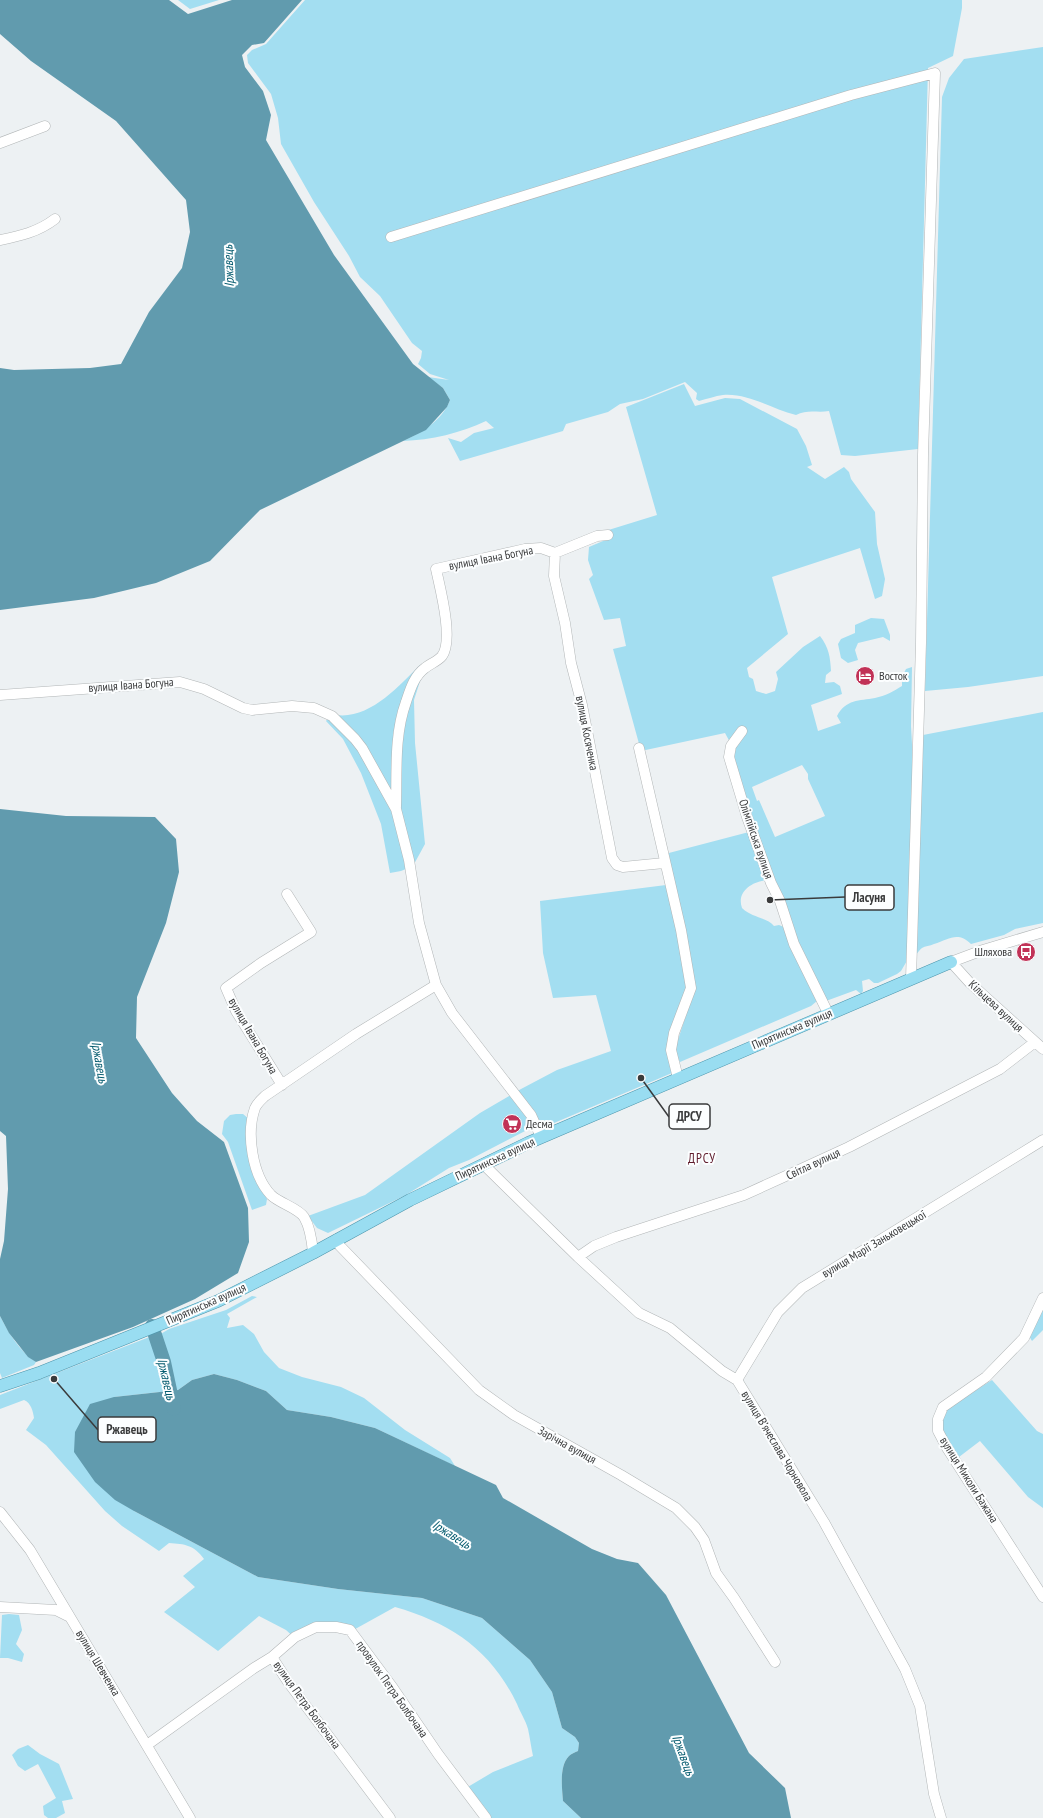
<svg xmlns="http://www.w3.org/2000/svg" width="1043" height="1818" font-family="'PT Sans Narrow',sans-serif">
  <rect width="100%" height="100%" fill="#edf1f3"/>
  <!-- green -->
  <path fill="#a3def1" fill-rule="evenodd" d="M178,0H219L190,9Z
    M305,0H962V8L953,56L928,68L918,449L855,456L841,455L829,411C817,413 807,409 796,415C771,409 749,393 723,395C715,396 707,399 699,401L696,399L697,393L685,382L643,399L620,404L608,412L566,424L563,431L460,461L448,438L461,442L474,433L494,428L486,421C461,433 431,440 403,441C422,432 442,421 450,400L443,388L428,377L449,380L430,374L418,364L421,358L422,351L412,343L380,296L360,277L349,256L314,202L281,144L278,118L271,94L248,63L247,55L252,50L266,44Z
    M1043,47V676L968,687L925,691L942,97L949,78L964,59Z
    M684,384L695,406L725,398L740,399L797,429L806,446L812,465L807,467L825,479L844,467L849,472L851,479L875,512L877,544L885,579L882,596L875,599L860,548L772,577L788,634L747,668L749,677L753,679L756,691L766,694L775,691L778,679L776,672L803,647L820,636C829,648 830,656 831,671L826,675L825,683L834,682L840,686L842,694L811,705L818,731L841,723L837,716C846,699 859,701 875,698C885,696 894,691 902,686V677L906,669L912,667L911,726L913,763L923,735L1043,712V923L1015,929L1004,935L971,944C958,931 949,939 934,944C930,946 925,946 922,948C915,954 919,955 908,959L901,971L897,974L878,983H874L869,979L862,981L863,991L861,994L856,990L826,1001L818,990L748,817L732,746L725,733L641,751L613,649L626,646L620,618L604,620L589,579L593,575L588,560L589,547L603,541L602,532L657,515L626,407ZM802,765L808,774V779L825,816L775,837L759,800L757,801L752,787Z
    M871,618L884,619L890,635V641L883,637L858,643L855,650L858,660L848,663L841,658L838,644L841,639L855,633V625Z
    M420,665L423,672L414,700L415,743L425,844L413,866L401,871L390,873L381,824L361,773L343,739L326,721L331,714C366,723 397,688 420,665Z
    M749,832L768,880C753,881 736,891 742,908C752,918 767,917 774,926L779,925L786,928L817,1001L811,1006L680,1062L676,1055V1046L694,991L665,854Z
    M666,885L688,983L671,1031L672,1073L547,1126L531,1128L469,1160L449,1168L406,1195L328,1233L317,1228L308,1216L365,1195L480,1113L521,1089L557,1070L611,1051L596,995L553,998L543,953L540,901Z
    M236,1114H243L249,1119L256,1176L267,1199L266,1205L252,1210L228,1142L222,1134L224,1121L230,1115Z
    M252,1296L257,1297L227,1314L230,1318L227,1328L243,1325L254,1334L264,1352L279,1368L302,1377L341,1387L364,1398L405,1430L450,1458L455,1466L375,1428L331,1417L287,1410L266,1391L237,1380L214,1374L192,1380L178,1390L114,1397L134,1511L258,1577L338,1589L422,1598L482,1618L530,1660L552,1692L562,1728L575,1737L579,1743L578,1751C575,1752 571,1754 569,1756C559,1766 562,1788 563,1801L581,1818H480L461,1791L493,1772L533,1756C531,1747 530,1738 528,1729C526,1721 520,1712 517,1704C491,1650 451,1623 395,1607L348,1633L316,1629L298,1641L286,1630L259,1616L218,1651L164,1612L195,1587L183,1576L204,1559C194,1545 185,1544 169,1543L159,1551L122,1526L105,1511L46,1445L26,1430L34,1418C33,1411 31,1403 24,1400L0,1409V1395L152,1336L159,1354L164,1356L159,1335L169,1329L226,1310Z
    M1043,1304V1330L1032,1341L1029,1336Z
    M0,1316C9,1333 19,1351 36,1362L34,1365L2,1378L0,1373Z
    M992,1380L1037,1431L1043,1434V1508L1028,1497L980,1441L959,1457L960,1461L940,1429L946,1409Z
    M9,1614L19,1615L22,1630L16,1644L24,1654L22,1662L8,1658H0L2,1615Z
    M28,1745L40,1754L59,1764L73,1799L62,1801L65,1813L56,1818H48L44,1815L43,1806L56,1798L38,1764L25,1771L18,1766L12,1755L18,1749Z"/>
  <!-- water -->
  <path fill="#619bae" d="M0,0H169L188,14L232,0H302L264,43L252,45L242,55L245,67L263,91L271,115L266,140L334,255L413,364L443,388L450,400L447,407L426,430L260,510L210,561L156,583L94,598L0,610V368L14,370L90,368L121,364L149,312L182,268L190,232L186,200L116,121L31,61L0,34Z
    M0,809L66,816L155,817L176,839L179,872L166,923L137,997L136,1038L172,1093L197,1121L224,1142L248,1208L249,1242L238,1273L195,1299L133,1327L36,1362L28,1357L9,1333L0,1316V1259L4,1241L8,1189L6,1136L0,1131Z
    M214,1374L237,1380L266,1391L287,1410L331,1417L375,1428L496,1485L503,1498L592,1549L617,1559L638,1563L666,1595L749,1753L785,1788L791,1818H581L563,1801C562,1788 559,1766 569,1756C571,1754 575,1752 578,1751L579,1743L575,1737L562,1728L552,1692L530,1660L482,1618L422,1598L338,1589L258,1577L134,1511L115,1500L95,1482L74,1452L75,1432L90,1404L114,1397L178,1390L192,1380Z"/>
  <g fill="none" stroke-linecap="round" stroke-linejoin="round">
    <!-- river -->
    <path stroke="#619bae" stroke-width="14" d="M152,1326L164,1362L174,1409"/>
    <defs>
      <path id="minor" d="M0,143L45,126
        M391,237L851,95L935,73L923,455L921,643L911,979
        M0,240C20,236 38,232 55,219
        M555,553L554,576L565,623L571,663L582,705L612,858L617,865L623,867L664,863
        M0,695L180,682L204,689L243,708L252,710L292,706L314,708L332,716L355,739L362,748L396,809L409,860L419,923L436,985L452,1013L531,1115L541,1137
        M742,731L731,746L729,757L747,817L771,883L780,901L794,944L828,1013
        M639,748L681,930L691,988L674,1033L671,1050L678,1078
        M396,807C397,772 394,735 406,702C410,690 414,676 425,668C430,664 438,661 442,656C454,640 440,588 436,569L525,549L541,548L555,553L597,536L608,535
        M1043,932L983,950L951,962L970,983L1043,1049
        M282,1085L236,1011L226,988L261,963L311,932L287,894
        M483,1164L578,1257L639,1313L670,1328L722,1371L737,1380L824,1522L905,1669L920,1706L934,1794L941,1818
        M337,1239L340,1246L479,1390L514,1415L621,1475L676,1508L695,1527L704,1540L716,1573L734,1598L775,1662
        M313,1253C312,1241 310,1227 304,1217C298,1208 279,1203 271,1195C252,1175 246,1133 255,1108C257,1103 262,1099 265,1096L356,1034L436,985
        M578,1257L594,1246L616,1237L744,1195L788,1175L849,1147L1000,1069L1035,1042
        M1043,1298L1024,1338L986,1377L943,1407L938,1419V1431L947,1448L1043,1597
        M737,1380L778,1312L802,1288L1043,1140
        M0,1512L30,1550L190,1818
        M0,1607L56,1610L70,1617
        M272,1657L288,1682L390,1818
        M147,1745L254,1668L272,1657L295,1637L316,1627H336L350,1630L393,1688L438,1754L486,1818"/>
      <path id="major" d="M0,1386L39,1373L218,1301L313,1253L410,1200L528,1143L951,962"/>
    </defs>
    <!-- minor casing -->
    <use href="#minor" stroke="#b2b6b7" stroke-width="11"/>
    <!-- major casing -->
    <use href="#major" stroke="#4c95ab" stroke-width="13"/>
    <!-- minor -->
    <use href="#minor" stroke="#fff" stroke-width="10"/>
    <!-- major -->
    <use href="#major" stroke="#99ddf1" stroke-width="12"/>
  </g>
  <!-- icons -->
  <defs>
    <symbol id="hotel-disc" viewBox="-11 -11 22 22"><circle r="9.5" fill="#c13257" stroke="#fcfeff"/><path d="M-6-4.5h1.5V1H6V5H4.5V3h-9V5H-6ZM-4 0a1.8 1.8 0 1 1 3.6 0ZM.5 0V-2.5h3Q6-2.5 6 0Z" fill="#fff"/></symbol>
    <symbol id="bus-disc" viewBox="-11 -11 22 22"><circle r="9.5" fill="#c13257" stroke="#fcfeff"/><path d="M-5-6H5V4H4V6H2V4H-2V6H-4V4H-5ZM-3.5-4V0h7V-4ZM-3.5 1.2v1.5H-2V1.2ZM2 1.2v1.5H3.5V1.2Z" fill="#fff"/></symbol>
    <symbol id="supermarket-disc" viewBox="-11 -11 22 22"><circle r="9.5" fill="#c13257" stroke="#fcfeff"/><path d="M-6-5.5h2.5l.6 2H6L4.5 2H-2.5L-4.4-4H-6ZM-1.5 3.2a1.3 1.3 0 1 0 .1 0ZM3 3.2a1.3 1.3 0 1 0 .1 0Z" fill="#fff"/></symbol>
  </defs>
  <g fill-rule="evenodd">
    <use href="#hotel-disc" x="854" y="665" width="22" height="22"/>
    <use href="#bus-disc" x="1015" y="941" width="22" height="22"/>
    <use href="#supermarket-disc" x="501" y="1113" width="22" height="22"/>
  </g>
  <g text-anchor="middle" stroke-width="4" stroke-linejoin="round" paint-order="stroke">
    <!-- street labels -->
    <g font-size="12" fill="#3a3b3c" stroke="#fcfeff">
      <text transform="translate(491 558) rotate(-11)" y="4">вулиця Івана Богуна</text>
      <text transform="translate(131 685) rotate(-4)" y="4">вулиця Івана Богуна</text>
      <text transform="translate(587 733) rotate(79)" y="4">вулиця Косяченка</text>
      <text transform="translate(756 839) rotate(71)" y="4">Олімпійська вулиця</text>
      <text transform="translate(996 1006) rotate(43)" y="4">Кільцева вулиця</text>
      <text transform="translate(792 1029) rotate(-23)" y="4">Пирятинська вулиця</text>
      <text transform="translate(253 1036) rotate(60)" y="4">вулиця Івана Богуна</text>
      <text transform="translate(495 1159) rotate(-25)" y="4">Пирятинська вулиця</text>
      <text transform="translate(813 1164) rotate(-25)" y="4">Світла вулиця</text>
      <text transform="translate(874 1244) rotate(-31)" y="4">вулиця Марії Заньковецької</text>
      <text transform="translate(206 1304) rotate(-24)" y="4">Пирятинська вулиця</text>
      <text transform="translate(567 1445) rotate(29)" y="4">Зарічна вулиця</text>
      <text transform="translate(777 1446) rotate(59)" y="4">вулиця Вʼячеслава Чорновола</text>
      <text transform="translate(969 1480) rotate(58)" y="4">вулиця Миколи Бажана</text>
      <text transform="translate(98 1663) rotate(59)" y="4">вулиця Шевченка</text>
      <text transform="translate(392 1689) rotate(55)" y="4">провулок Петра Болбочана</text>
      <text transform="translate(307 1705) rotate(54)" y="4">вулиця Петра Болбочана</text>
    </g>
    <!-- poi labels -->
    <g font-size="12" fill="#3a3b3c" stroke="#fcfeff" text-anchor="start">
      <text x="879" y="680">Восток</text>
      <text x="1012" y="956" text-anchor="end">Шляхова</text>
      <text x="526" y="1128">Десма</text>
    </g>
    <!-- water labels -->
    <g font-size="13" font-style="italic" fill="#035a6e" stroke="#fcfeff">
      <text transform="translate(228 266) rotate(-92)" y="5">Іржавець</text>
      <text transform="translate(100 1062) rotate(80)" y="5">Іржавець</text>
      <text transform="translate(167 1379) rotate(77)" y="5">Іржавець</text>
      <text transform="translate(452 1534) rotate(32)" y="5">Іржавець</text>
      <text transform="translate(684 1755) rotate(70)" y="5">Іржавець</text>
    </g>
    <!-- neighbourhood labels -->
    <g font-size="13" letter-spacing="1" fill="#5f1b2b" stroke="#fcfeff">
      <text x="702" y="1163">ДРСУ</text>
    </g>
  </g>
  <!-- callouts -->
  <path fill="none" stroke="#3a3b3c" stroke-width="1.5" d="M770 900L845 897M641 1078L669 1117M54 1379L98 1430"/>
  <g fill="#3a3b3c" stroke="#fcfeff" stroke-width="1.5">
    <circle cx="770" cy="900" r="4"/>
    <circle cx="641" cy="1078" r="4"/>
    <circle cx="54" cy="1379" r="4"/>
  </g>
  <g fill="#fcfeff" stroke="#3a3b3c" stroke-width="1.5">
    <rect x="845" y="885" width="49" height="25" rx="4"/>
    <rect x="669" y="1104" width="41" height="25" rx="4"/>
    <rect x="98" y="1417" width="58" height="25" rx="4"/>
  </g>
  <g font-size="13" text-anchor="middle" font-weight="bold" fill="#3a3b3c">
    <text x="869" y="902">Ласуня</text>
    <text x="689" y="1121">ДРСУ</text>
    <text x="127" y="1434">Ржавець</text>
  </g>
</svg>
